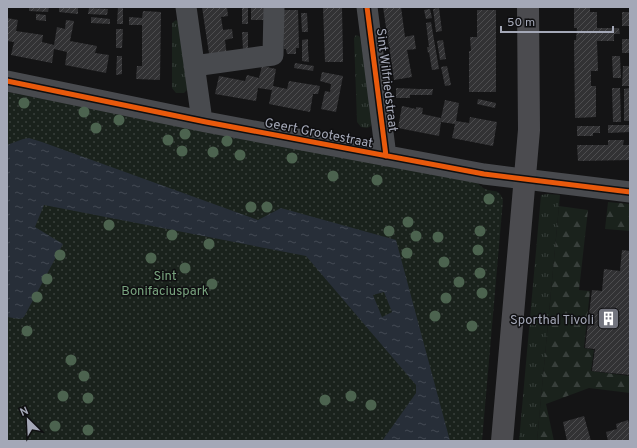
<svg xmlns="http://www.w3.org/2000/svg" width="637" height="448" font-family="Overpass,sans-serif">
  <defs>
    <pattern id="grass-tufts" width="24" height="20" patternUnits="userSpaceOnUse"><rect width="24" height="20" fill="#1a221c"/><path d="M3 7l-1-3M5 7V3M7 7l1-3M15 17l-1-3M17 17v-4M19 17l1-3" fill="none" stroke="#383f3b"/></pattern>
    <pattern id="forest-firs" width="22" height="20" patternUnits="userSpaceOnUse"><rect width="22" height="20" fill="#1a221c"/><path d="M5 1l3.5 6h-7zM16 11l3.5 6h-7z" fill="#383f3b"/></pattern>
    <pattern id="park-dots" width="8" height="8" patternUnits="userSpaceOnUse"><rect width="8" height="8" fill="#1a221c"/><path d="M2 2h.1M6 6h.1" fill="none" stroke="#383f3b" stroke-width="1.8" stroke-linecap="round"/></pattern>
    <pattern id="water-ripples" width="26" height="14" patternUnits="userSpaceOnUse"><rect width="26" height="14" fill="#272e38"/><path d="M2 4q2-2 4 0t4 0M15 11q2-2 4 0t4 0" fill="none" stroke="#434953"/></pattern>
    <pattern id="building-hatch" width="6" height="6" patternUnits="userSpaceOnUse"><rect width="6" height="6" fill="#323234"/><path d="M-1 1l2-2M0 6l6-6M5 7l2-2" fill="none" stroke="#4d4d4f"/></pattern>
  </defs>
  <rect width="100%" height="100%" fill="#141415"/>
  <!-- grass -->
  <path fill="url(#grass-tufts)" d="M176,20L178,22L188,89L184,93H176L172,88V23Z
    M356,35L359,36L360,38L373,120L371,126L367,128L361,127L357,122L354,38Z
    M548,194L560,195L537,441H519L541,195Z"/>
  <!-- forest -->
  <path fill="url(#forest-firs)" d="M608,202L630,204V231L605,229Z
    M559,206L588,210L579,290L590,291L584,348L594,350L591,371L630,376V393L589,388L546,404L554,441H537Z"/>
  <!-- park -->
  <path fill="url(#park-dots)" d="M7,92L477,182C479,184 480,186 482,187C490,194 499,186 503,200L482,441H7Z"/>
  <!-- water -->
  <path fill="url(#water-ripples)" fill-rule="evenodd" d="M29,138L42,142L258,220L281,208L396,240L450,441H382L416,393V385L306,256L44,205L35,227L63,244L24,317L20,319L7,317V145L23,139ZM384,292L392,312L382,317L373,295Z"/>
  <!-- building -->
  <path fill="url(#building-hatch)" d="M29,7H49L48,12L29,11Z
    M59,7L78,8V14L59,12Z
    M118,7L123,8V24H117Z
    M202,7H227L228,16L221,17L223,30L232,29L233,38L225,40L227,57L210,60Z
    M242,7H248V24H242Z
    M251,7H266V20H251Z
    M323,7H342L343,62H325Z
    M383,7H401L405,37L414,35L416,49L407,50L412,77L394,80Z
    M574,7H590V12H597V28H619L620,34H614V41H597L598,71H591V86H596V117L575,118L574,40H576L577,28H574Z
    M89,8L108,9L107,15L88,14Z
    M439,8L442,31L436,32L433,9Z
    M430,9L432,18L426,19L424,10Z
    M283,10H298L299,48H296V54H287L286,49H284Z
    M477,10H496V92H469V51H471L470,37H477Z
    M143,11L161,12L160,80L136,79L137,66H142V25H129V17L142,18Z
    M622,12H630V26H622Z
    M301,13H307L308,32H302Z
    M36,14L46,15V21L36,20Z
    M91,17L110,19V24L91,23Z
    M7,18L18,20L16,31L43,35L42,42L54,45L57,27L65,29L66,20L74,21L70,41L97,46L95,53L109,55L106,73L65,65L67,52L54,49L52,63L11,55L14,42L7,41Z
    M431,22L439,69L432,70L429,52L428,53L427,47H429L426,23Z
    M116,29H123L122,48H116Z
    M242,32H248V50H243Z
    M308,39V49L309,62L302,61V40Z
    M622,39H630V53H622Z
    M443,40L446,59L440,60L437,41Z
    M117,56H122V74L116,75Z
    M612,56H620L621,78H613Z
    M295,63L314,66L313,71L294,68Z
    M262,66L276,69L273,86L287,89L289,81L320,86L318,94H313L310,112L269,104L272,90L258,88L256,101L215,94L219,76L245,81L247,75L259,78Z
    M447,66L451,85L445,86L441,67Z
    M623,66H630V86H622Z
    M322,72L343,76L336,112L321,109L325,91L330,92L331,84L320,81Z
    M396,88L419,89H433L432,95H410V98H396Z
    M612,88H620L621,122H613Z
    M630,88V121H624V89Z
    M478,99L496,103L495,108L477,104Z
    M445,100L459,103L456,121L469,123L470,117L497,122L493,146L452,138L455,124L441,122L439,136L398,128L402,106L416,109V107L423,108L422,114L441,118Z
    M608,125H630V132L608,133Z
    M577,126H600V133H593V136H577Z
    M608,140H624L623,145H630V160L578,161L577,145H608Z
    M622,250L630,251V375L592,371L595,349L585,348L592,290L602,291L604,269L620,271Z
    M584,416L591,441H567L563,422Z
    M628,420L630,428V439L625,441H608L606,432L617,429L616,424Z"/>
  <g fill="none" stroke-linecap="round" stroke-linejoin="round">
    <!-- minor -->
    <path stroke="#484a4e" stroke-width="21" d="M186,7L202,121
      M367,7L386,156
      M194,66L273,55L274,8
      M7,81L206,122L484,174L630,192"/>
    <!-- major -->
    <path stroke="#4b4b4f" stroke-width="22" d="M502,441L529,130L528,7"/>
    <defs>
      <path id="cycleway" d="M367,7L386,156
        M7,81L206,122L484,174L630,192"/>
    </defs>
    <!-- cycleway casing -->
    <use href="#cycleway" stroke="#0f0f11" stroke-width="8"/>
    <!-- cycleway -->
    <use href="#cycleway" stroke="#e8590c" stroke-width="5"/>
  </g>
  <!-- trees -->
  <g fill="#4c634f">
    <circle cx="24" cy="103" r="5.5"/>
    <circle cx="84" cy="112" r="5.5"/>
    <circle cx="119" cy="120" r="5.5"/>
    <circle cx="96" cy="128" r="5.5"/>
    <circle cx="185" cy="134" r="5.5"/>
    <circle cx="168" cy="140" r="5.5"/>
    <circle cx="227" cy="141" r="5.5"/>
    <circle cx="182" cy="151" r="5.5"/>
    <circle cx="213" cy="152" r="5.5"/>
    <circle cx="240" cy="155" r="5.5"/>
    <circle cx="292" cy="158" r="5.5"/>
    <circle cx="333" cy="176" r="5.5"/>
    <circle cx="377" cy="180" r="5.5"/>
    <circle cx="489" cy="199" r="5.5"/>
    <circle cx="251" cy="207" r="5.5"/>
    <circle cx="267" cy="207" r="5.5"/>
    <circle cx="408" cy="222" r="5.5"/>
    <circle cx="109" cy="225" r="5.5"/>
    <circle cx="389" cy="231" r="5.5"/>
    <circle cx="480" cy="231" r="5.5"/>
    <circle cx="172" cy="235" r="5.5"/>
    <circle cx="416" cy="236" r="5.5"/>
    <circle cx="438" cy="237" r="5.5"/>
    <circle cx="209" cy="244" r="5.5"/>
    <circle cx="478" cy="250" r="5.5"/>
    <circle cx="407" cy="253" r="5.5"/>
    <circle cx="60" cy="255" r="5.5"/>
    <circle cx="151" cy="258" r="5.5"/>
    <circle cx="444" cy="262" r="5.5"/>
    <circle cx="185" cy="268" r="5.5"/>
    <circle cx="480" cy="273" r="5.5"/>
    <circle cx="47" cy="279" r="5.5"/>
    <circle cx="459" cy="282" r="5.5"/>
    <circle cx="212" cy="284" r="5.5"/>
    <circle cx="482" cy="293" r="5.5"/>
    <circle cx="37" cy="297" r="5.5"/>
    <circle cx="446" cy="298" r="5.5"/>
    <circle cx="435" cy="316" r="5.5"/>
    <circle cx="472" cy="326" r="5.5"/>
    <circle cx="27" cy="331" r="5.5"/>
    <circle cx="71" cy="360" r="5.5"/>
    <circle cx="84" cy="376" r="5.5"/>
    <circle cx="63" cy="396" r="5.5"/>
    <circle cx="351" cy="396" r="5.5"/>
    <circle cx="88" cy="398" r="5.5"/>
    <circle cx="325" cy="400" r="5.5"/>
    <circle cx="371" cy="405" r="5.5"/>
    <circle cx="55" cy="426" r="5.5"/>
    <circle cx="88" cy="430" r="5.5"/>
  </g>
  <!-- icons -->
  <defs>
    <symbol id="building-square" viewBox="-11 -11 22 22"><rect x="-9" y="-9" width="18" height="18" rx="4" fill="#72747e" stroke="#0f0f11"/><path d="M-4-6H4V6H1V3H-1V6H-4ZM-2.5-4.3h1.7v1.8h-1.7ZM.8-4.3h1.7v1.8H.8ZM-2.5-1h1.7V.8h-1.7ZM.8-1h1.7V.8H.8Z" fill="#fff"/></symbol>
  </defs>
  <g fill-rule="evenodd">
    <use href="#building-square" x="596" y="306" width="25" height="25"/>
  </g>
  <g text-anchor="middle" stroke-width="3" stroke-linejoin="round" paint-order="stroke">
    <!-- street labels -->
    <g font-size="13" fill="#a4a8b7" stroke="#0f0f11">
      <text transform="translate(388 80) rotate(83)" y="5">Sint Wilfriedstraat</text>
      <text transform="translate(319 132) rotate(11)" y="5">Geert Grootestraat</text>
    </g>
    <!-- park labels -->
    <g font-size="13" fill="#79a47f" stroke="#0f0f11">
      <text x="165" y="280">Sint<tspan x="165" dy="15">Bonifaciuspark</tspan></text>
    </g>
    <!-- poi labels -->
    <g font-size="13" fill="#a4a8b7" stroke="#0f0f11" text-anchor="end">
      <text x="594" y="324">Sporthal Tivoli</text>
    </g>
  </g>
  <!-- border -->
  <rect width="637" height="448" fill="none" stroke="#a4a8b7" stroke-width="16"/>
  <!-- north arrow -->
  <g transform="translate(28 420) rotate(336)" stroke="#0f0f11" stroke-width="3" paint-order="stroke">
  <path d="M0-3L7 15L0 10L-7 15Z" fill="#a4a8b7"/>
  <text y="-6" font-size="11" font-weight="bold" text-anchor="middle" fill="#a4a8b7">N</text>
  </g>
  <!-- scale -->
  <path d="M501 26v6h112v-6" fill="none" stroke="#a4a8b7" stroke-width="2"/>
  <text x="507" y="26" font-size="12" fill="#a4a8b7" stroke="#0f0f11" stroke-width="3" paint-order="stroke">50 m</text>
</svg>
